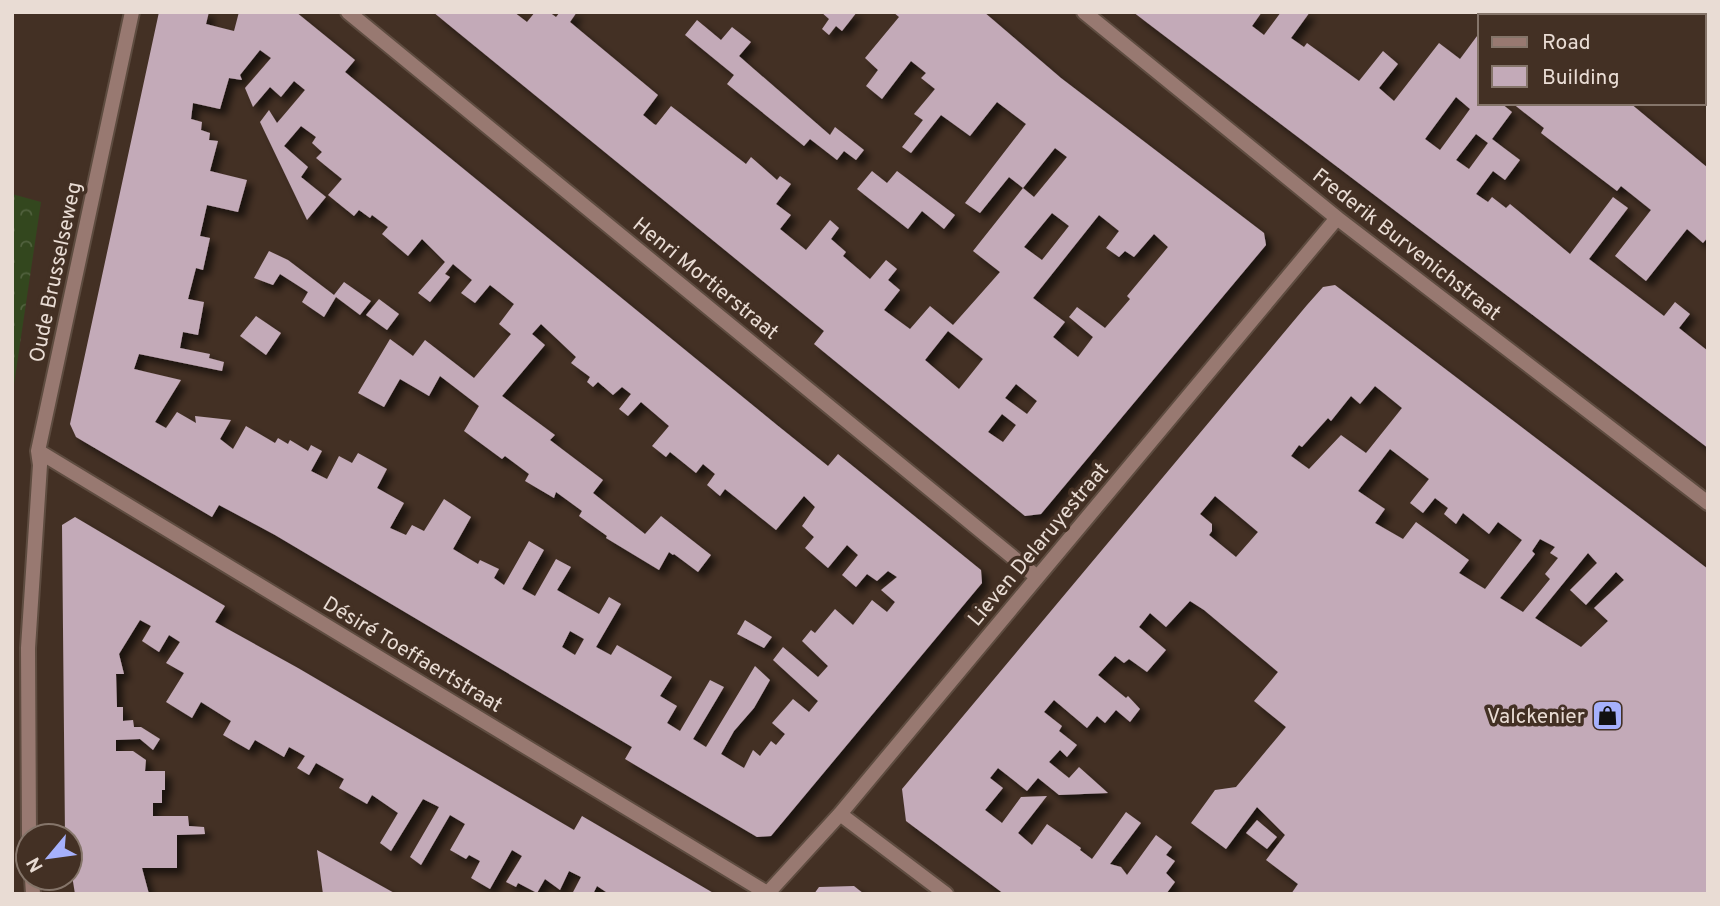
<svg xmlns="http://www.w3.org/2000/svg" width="1720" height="906" font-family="Overpass,sans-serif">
  <defs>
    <pattern id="park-crowns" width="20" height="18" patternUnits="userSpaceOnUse" patternTransform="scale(1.75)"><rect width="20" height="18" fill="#33471e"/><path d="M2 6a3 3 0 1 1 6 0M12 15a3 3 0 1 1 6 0" fill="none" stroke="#51613e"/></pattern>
    <filter id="shadow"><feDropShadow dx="6" dy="6" stdDeviation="3.5" flood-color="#0009"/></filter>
  </defs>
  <rect width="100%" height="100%" fill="#433024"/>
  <!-- park -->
  <path fill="url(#park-crowns)" d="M12,194L41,202L12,398Z"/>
  <!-- building -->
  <path fill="#c3aab8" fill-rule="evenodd" filter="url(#shadow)" d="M159,12H209L206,24L234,31L239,12H296L355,60L345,72L777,425L828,466L838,454L981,570L982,583L771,836L757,837L625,759L632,747L275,535L219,505L212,517L76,437L70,424ZM260,50L271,58L245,88L253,107L270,87L281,97L294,81L305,90L277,123L269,110L260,122L307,220L326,197L301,177L308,167L284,146L301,126L316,137L312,143L322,152L316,158L342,179L328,195L354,216L359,210L370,218L372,215L388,227L382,234L408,256L422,239L445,262L418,293L430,302L450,277L445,274L453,264L472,280L461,293L475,303L490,285L514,304L499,324L511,334L474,378L425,340L413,356L390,339L358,393L384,407L400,379L429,396L440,376L479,406L464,431L502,459L505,456L529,474L525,481L554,498L556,492L582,511L579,516L607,536L606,538L659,570L669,552L673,555L674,554L698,572L711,555L661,516L645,534L593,493L603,480L550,440L555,435L502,396L545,345L532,334L541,324L576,357L571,363L590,377L587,382L593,387L598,382L613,395L622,387L631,394L619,409L628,416L641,402L669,426L652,446L666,457L670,452L696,473L703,464L715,474L707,485L720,496L725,489L776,530L804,496L815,507L802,526L814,537L805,548L828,568L847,545L858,555L842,575L856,587L867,574L877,581L888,571L897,577L881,590L895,602L887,612L872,600L853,625L835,609L815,633L811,630L802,641L828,666L818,677L783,647L773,660L818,701L809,712L793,699L772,723L785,734L776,745L771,741L760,756L753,750L744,768L721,754L734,731L754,708L770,680L755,666L706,747L693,739L724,687L710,680L680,731L667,723L677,706L660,696L672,677L617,645L611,655L596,647L621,604L609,597L599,614L557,590L571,567L556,559L535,596L522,589L544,550L529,541L504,585L494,578L499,569L480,560L478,564L453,549L471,517L444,499L424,531L412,525L406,535L390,528L404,503L377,488L387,469L358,453L352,463L339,456L327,479L311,471L322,451L311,445L308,451L290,440L288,444L278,438L275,443L246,426L233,449L220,439L231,420L195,416L196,423L177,412L166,428L155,422L181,380L134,369L139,354L222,371L224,362L209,358L210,354L180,348L183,332L198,335L204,302L188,299L196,268L203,270L210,238L200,236L207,205L238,212L247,180L210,171L218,141L209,140L210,133L201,130L202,122L191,119L193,103L220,109L229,78L242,80L240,75ZM570,631L584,639L575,655L562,647Z
    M433,12H514L527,22L535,12H549L556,17L560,12H577L570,22L658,95L643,115L654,124L656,125L671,106L746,164L751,157L777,180L780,176L791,184L776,204L791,215L780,229L806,250L830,220L839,228L831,239L846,252L843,256L870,279L886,260L897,269L888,280L900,290L884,310L910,329L930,306L953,325L1000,272L973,251L1023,188L1034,197L1067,157L1055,148L1023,188L1009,177L980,213L965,203L1026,124L997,102L970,136L941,115L911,153L902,147L923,120L914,114L935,89L921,78L926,73L911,61L882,99L866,86L878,70L865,58L899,17L893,12H984L1061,78L1264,233L1266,245L1041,514L1025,516L814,344L824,331ZM1052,213L1069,226L1042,260L1024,247ZM1099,215L1119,231L1106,248L1119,257L1125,251L1134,257L1154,234L1168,247L1127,296L1130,299L1105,328L1077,307L1069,317L1093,337L1078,357L1053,337L1065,322L1033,298ZM948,331L983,359L959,389L925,360ZM1016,384L1037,401L1027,414L1005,398ZM1002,414L1016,425L1003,442L988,432Z
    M821,12H857L842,31L836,26L829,35L822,29L829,19Z
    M1133,12H1262L1252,26L1264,35L1281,12H1310L1291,38L1304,47L1307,43L1359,81L1383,51L1398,64L1379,88L1394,101L1439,43L1460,59L1480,32V103H1501L1512,112L1492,139L1520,160L1505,180L1493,171L1476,194L1488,202L1492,197L1506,208L1510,204L1570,254L1613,197L1628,208L1589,259L1664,316L1675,302L1690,314L1679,328L1708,351V448ZM1456,97L1470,109L1440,150L1425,139ZM1476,134L1488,143L1469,169L1456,160Z
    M1495,12H1591L1589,16H1492Z
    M1648,12H1708V107L1704,104V16H1645Z
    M697,20L721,40L732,27L751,42L739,56L830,135L835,127L864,150L856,160L844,151L837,160L810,139L804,146L727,84L734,75L685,35Z
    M1512,103H1630L1708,168V237L1703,243L1687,229L1646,281L1615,256L1651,210L1621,186L1617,191L1541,133L1544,128Z
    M872,171L887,183L897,171L955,215L944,229L922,211L908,229L857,189Z
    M269,251L288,260L334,295L344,282L371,301L360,315L336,297L324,317L302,302L308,292L280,274L273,285L254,278Z
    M1335,285L1708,569V894H1291L1298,884L1266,860L1285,835L1257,807L1226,849L1191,823L1215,790L1236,787L1286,727L1254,701L1278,672L1204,610L1190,601L1166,627L1150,613L1139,627L1166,650L1147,672L1129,659L1124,663L1115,656L1098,675L1126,698L1128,696L1140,709L1130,722L1116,710L1105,723L1097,716L1087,728L1054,700L1044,712L1062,726L1059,731L1077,745L1067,757L1060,750L1049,762L1069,778L1079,767L1108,793L1059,795L1038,778L1027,791L998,768L990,778L1003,788L985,810L1002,823L1021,797L1047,796L1018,833L1032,845L1047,824L1081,848L1080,850L1092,859L1126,812L1141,823L1110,864L1121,867L1127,875L1156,835L1172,847L1166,855L1175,861L1166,873L1175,882L1166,894H1004L906,821L902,789L1307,305L1323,287ZM1375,386L1402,408L1366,453L1341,435L1309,469L1291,456L1299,445L1302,447L1328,418L1331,421L1351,396L1360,404ZM1390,449L1429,479L1410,503L1423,513L1435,498L1448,508L1444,514L1456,524L1463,513L1489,534L1498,522L1522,540L1485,589L1459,573L1469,560L1416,522L1403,539L1375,523L1385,509L1358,491ZM1215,496L1258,532L1236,557L1209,535L1212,531V524L1200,514ZM1540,539L1555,547L1550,553L1558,558L1545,574L1550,579L1523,612L1500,598L1535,554L1532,551ZM1588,553L1597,563L1570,590L1586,605L1616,572L1624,580L1594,608L1608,621L1581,647L1535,618Z
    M379,299L399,314L387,330L366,315Z
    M256,316L281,333L266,355L240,336Z
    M75,517L225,606L215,622L298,668L574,830L582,816L715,894H609L597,886L593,894H572L581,877L569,871L560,890L545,879L537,893L518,883L516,887L506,882L522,856L512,850L490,889L471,878L480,861L469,855L466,859L450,850L465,824L450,815L421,865L410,857L439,807L423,799L391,851L380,843L398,813L372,795L367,804L339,788L344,779L316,763L309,775L297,768L305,756L289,747L284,757L255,740L249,750L223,735L231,721L201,702L192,718L166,702L184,673L166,663L180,642L169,635L159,652L142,641L151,626L140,620L119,654L124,674H116L117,707H123V721L133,720L134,727H141L160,739L153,750L140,739L116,740V751H133L146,760L145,771H165V790H162V803H153V816H188L189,826L204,827L205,834L177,835V868H142L149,894H75L70,863V836H65L62,525Z
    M745,620L772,637L764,648L737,634Z
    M1257,820L1277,837L1267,849L1246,833Z
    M317,850L396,894H323Z
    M854,886L864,894H814L819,887Z"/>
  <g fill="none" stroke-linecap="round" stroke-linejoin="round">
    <defs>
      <path id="street" d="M348,12L1037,577
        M1084,12L1337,218L1708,503
        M38,451L767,893
        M840,814L946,894
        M29,836L28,648L40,465L38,451L132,12
        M32,878L33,894
        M767,894L840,814L1337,218"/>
    </defs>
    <!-- street casing -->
    <use href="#street" stroke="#5e4c40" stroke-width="18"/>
    <!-- street -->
    <use href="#street" stroke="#987971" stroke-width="14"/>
  </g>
  <!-- icons -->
  <defs>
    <symbol id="shop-square" viewBox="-11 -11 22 22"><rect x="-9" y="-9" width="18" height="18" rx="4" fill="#a6b1fc" stroke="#433024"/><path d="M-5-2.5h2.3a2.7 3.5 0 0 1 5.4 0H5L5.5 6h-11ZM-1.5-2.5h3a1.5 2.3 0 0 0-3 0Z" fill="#111"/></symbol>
  </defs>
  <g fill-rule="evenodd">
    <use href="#shop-square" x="1590" y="698" width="35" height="35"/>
  </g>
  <g text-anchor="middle" stroke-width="7" stroke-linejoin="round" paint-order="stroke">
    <!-- street labels -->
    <g font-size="21" fill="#e9dcd4" stroke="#433024">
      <text transform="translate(1407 244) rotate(38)" y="7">Frederik Burvenichstraat</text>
      <text transform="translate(55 272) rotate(-78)" y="7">Oude Brusselseweg</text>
      <text transform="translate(706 278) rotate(39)" y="7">Henri Mortierstraat</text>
      <text transform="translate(1038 544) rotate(-50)" y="7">Lieven Delaruyestraat</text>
      <text transform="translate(413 654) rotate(31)" y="7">Désiré Toeffaertstraat</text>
    </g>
    <!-- poi labels -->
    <g font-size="21" fill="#e9dcd4" stroke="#433024" text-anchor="end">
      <text x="1585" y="723">Valckenier</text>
    </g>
  </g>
  <!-- border -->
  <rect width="1720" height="906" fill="none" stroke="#e9dcd4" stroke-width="28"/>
  <!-- legend -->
  <rect x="1478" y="14" width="228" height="91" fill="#433024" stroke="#85756a" stroke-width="2"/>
  <rect x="1492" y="37" width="35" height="10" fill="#987971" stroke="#85756a" stroke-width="2"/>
  <text x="1542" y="49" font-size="21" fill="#e9dcd4">Road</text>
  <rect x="1492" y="66" width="35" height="21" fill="#c3aab8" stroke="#85756a" stroke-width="2"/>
  <text x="1542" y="84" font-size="21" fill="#e9dcd4">Building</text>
  <!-- north arrow -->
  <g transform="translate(49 857) rotate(241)"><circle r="33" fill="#433024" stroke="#85756a" stroke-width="2"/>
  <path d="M0-5L12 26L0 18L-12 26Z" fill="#a6b1fc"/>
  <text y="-10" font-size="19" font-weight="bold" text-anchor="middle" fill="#e9dcd4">N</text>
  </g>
</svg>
